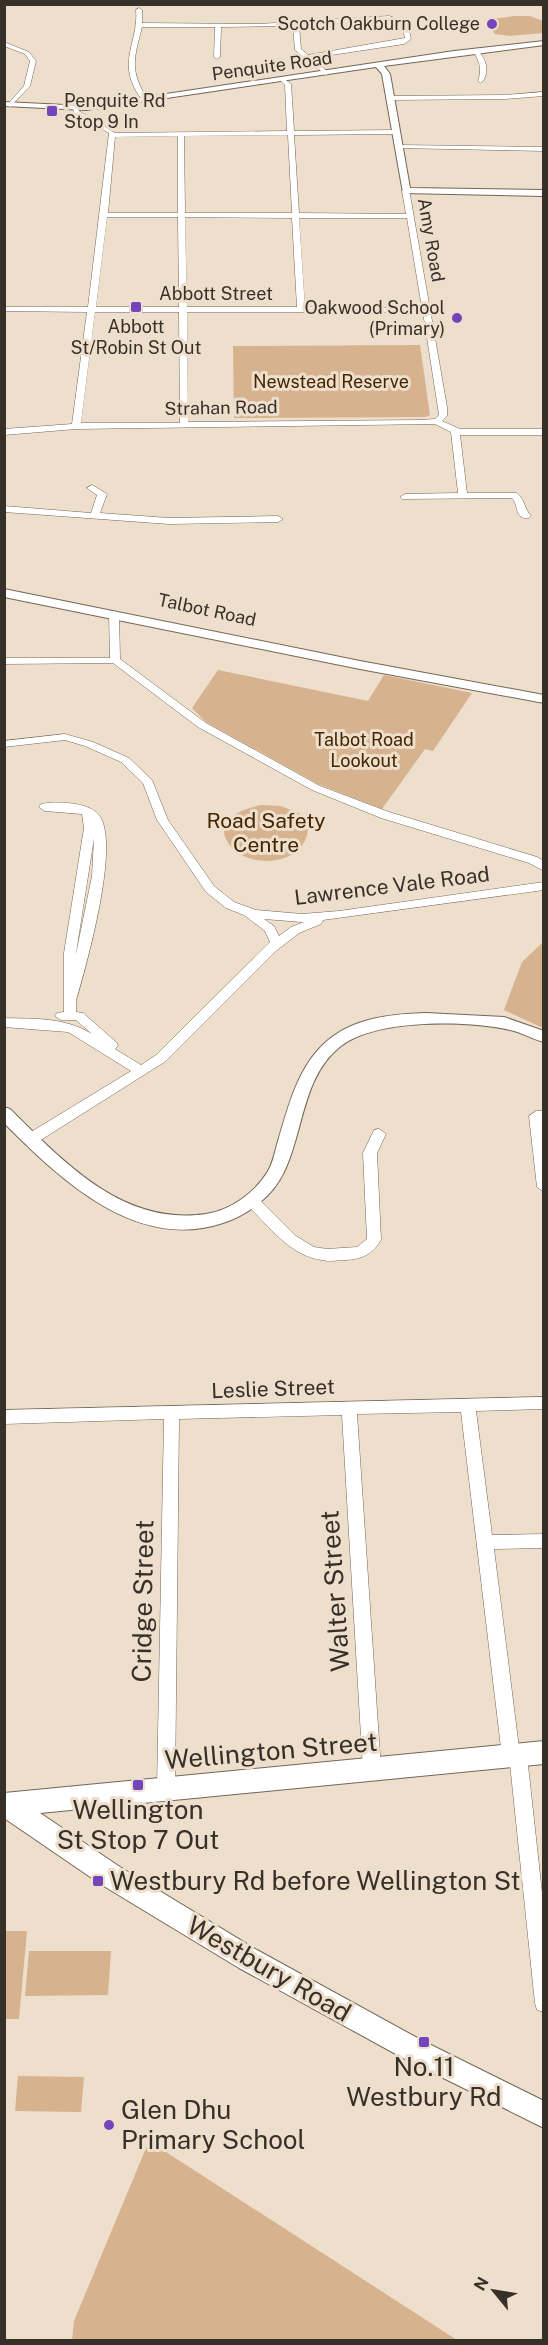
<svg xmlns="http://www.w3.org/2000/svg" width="548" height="2345" font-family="'Public Sans',sans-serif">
  <rect width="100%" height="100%" fill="#eedecc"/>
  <!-- green -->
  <path fill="#d6b38e" d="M514,16H530L543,21V33L510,36L495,34L486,20Z
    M420,345L430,415L426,417L234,418L233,346Z
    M218,670L368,701L384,675L472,693L433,751L425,749L382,809L318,784L206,722L192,708Z
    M261,805L281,806L301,814L308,830C304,870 234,871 224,834C226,814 244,809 261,805Z
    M543,942V1028L504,1010L522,962Z
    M4,1931H27L19,2019H5Z
    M29,1951H111L108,1995L25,1996Z
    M18,2076L84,2077L81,2112L15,2111Z
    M149,2141L457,2340H72L74,2321Z"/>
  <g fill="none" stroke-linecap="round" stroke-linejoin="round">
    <defs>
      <path id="minor" d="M139,8L142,10V23L259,24L389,16L407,22L411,39L404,44L312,58L328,72L326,75L295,50L293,26L221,27L220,57L217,59L214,57L215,27H142C134,59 129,70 148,100L145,102C140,98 137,93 134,87C120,59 139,37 136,10ZM389,20L402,24L405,38L308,55L301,49L299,26Z
        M4,42L29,52L36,61L30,86L10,107L7,105L24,86L30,61L25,54L4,46Z
        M476,49C486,57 491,73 481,83L478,81C482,70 480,61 473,51Z
        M283,78L291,84L294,131L397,130L400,132L397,134L294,135L299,213L406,214L402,191L409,189L447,407V416L442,421L460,429H544V435H460L467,493H517C525,500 524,508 531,516L529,518C514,520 519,505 512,498L402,499L400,497L405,494L458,493L451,432L435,424L76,429L4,435V429L72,424L87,312L4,311V307H88L109,133L74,113L73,108H77L79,111L115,133L287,131L285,85L280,80ZM288,135L292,213H185L184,136ZM178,136V213H108L115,137ZM107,217H178L179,307H96ZM185,217L292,218L297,307H187ZM299,218H407L422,308L305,307ZM95,312H179L180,423H81ZM187,312H423L439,415L435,419L420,420L188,422Z
        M544,92V96L505,99L391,100L388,98L391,96L505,95Z
        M399,145L544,147V151L397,148Z
        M92,485L107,494L100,513L169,518L278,516L283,519L278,522L169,524L4,512V506L91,513L97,495L87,488Z
        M114,611L119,614L120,659L206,723L320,786L389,812L537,857L544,861V871L529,863L381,818L312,790L198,727L113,663L4,664V658H110L109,614Z
        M65,734L93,742L129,758L152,780L168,820L214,886L234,902L256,910L302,914L339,911L544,882V890L323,920L321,924L299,933L276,951L166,1061L36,1143H26L24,1139L26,1135L131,1071L68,1032L4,1027V1018C36,1019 64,1017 92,1034L76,1020H61L55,1016L57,1013L64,1012V953L84,828L82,814L45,811L39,807L41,804C56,801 89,802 99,815C121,844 86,966 76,1001V1012L83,1013L116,1042L118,1045L115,1049L141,1065L156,1055L270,942L265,931L244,915L226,908L206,892L157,820L143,783L121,762L85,746L65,740L4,747V741ZM94,838L92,876L76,954V953ZM264,919L302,922H304L291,927L279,936L274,926Z
        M536,1111H544V1192L537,1187L529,1116Z
        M379,1129L386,1134L377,1153L381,1240C373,1254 362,1259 346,1260C338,1260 330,1262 322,1260C290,1256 269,1226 247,1205L245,1201L247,1197H257L296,1236L314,1247L327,1249L357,1247L367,1239L363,1153L374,1130Z
        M544,1397V1409L476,1411L492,1535L544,1534V1548L494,1549L519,1748L524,1750L527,1756L544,1911V2012L537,2010L535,2003L510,1764L505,1762L502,1756L461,1412L357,1414L381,1770L378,1776L372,1779L366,1776L363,1770L342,1415L179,1419L175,1789L172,1795L166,1798L160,1795L157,1789L164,1419L4,1424V1410Z"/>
      <path id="tertiary" d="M544,41V45L384,66L390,74L410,188L544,190V196L403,193L382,74L376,67L86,110L4,106V102L86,106L454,51Z
        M426,1013L504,1017L544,1031V1042C532,1039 521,1032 510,1030C468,1020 376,1019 341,1046C302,1076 304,1131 284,1172C272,1197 249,1214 223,1223C136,1252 61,1180 4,1123V1107L10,1109C64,1162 122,1226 206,1214C231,1210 255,1193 268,1171C273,1163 275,1151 278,1141C287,1111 296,1074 318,1050C345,1019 387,1014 426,1013Z"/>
      <path id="secondary" d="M4,589L360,661L544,695V703L360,669L4,597Z
        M544,1741V1764L40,1813L120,1867L257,1950L421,2040L544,2101V2128L403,2058L239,1968L102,1885L4,1818V1793Z"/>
    </defs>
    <!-- minor casing -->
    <use href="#minor" stroke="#746657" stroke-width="1"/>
    <!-- tertiary casing -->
    <use href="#tertiary" stroke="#746657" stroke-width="2"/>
    <!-- secondary casing -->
    <use href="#secondary" stroke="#746657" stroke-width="2"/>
    <!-- minor -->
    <use href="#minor" fill="#fff" fill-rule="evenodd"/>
    <!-- tertiary -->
    <use href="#tertiary" fill="#fff" fill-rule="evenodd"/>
    <!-- secondary -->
    <use href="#secondary" fill="#fff" fill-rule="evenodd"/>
  </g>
  <!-- markers -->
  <g fill="#7444bb" stroke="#eedecc" stroke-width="2">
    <circle cx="492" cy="24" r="6"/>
    <rect x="46" y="105" width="12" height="12" rx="3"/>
    <rect x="130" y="301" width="12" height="12" rx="3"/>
    <circle cx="457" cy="318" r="6"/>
    <rect x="132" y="1779" width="12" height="12" rx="3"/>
    <rect x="92" y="1875" width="12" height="12" rx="3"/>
    <rect x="418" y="2036" width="12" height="12" rx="3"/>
    <circle cx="109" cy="2125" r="6"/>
  </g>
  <g text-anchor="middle" stroke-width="6" stroke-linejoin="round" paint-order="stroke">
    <!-- far-poi labels -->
    <g font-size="18" fill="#363029" stroke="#eedecc" text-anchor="end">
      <text x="480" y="30">Scotch Oakburn College</text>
      <text x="64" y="107" text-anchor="start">Penquite Rd<tspan x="64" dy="21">Stop 9 In</tspan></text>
      <text x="445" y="314">Oakwood School<tspan x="445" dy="21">(Primary)</tspan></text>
      <text x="136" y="333" text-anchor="middle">Abbott<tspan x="136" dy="21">St/Robin St Out</tspan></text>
    </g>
    <!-- far-street labels -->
    <g font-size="18" fill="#363029" stroke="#eedecc">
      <text transform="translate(272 66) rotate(-8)" y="6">Penquite Road</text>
      <text transform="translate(431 240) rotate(80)" y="6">Amy Road</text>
      <text x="216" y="300">Abbott Street</text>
      <text transform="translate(221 408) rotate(-1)" y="6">Strahan Road</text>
      <text transform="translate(207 610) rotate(12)" y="6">Talbot Road</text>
    </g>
    <!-- far-park labels -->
    <g font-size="18" fill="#422500" stroke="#eedecc">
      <text x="331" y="388">Newstead Reserve</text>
      <text x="364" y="746">Talbot Road<tspan x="364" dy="21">Lookout</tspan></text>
    </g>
    <!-- park labels -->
    <g font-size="21" fill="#422500" stroke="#eedecc">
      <text x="266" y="828">Road Safety<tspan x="266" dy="24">Centre</tspan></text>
    </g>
    <!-- street labels -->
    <g font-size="21" fill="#363029" stroke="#eedecc">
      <text transform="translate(392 886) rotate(-7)" y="7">Lawrence Vale Road</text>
      <text transform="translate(273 1389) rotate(-2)" y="7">Leslie Street</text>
    </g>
    <!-- near-street labels -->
    <g font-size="26" fill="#363029" stroke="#eedecc">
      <text transform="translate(335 1591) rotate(-94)" y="9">Walter Street</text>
      <text transform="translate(143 1601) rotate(-89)" y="9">Cridge Street</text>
      <text transform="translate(271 1751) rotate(-5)" y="9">Wellington Street</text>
      <text transform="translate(269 1969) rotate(30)" y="9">Westbury Road</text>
    </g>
    <!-- near-poi labels -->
    <g font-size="26" fill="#363029" stroke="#eedecc">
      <text x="138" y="1819">Wellington<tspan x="138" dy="30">St Stop 7 Out</tspan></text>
      <text x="110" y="1890" text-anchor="start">Westbury Rd before Wellington St</text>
      <text x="424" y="2076">No.11<tspan x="424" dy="30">Westbury Rd</tspan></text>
      <text x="121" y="2119" text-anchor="start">Glen Dhu<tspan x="121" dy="30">Primary School</tspan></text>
    </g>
  </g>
  <!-- border -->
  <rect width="548" height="2345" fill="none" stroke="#363029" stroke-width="12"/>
  <!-- north arrow -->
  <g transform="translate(494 2291) rotate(300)" stroke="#eedecc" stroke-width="4.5" paint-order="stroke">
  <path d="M0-4.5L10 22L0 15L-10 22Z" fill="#363029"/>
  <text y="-9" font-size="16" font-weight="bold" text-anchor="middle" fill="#363029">N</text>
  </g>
</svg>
